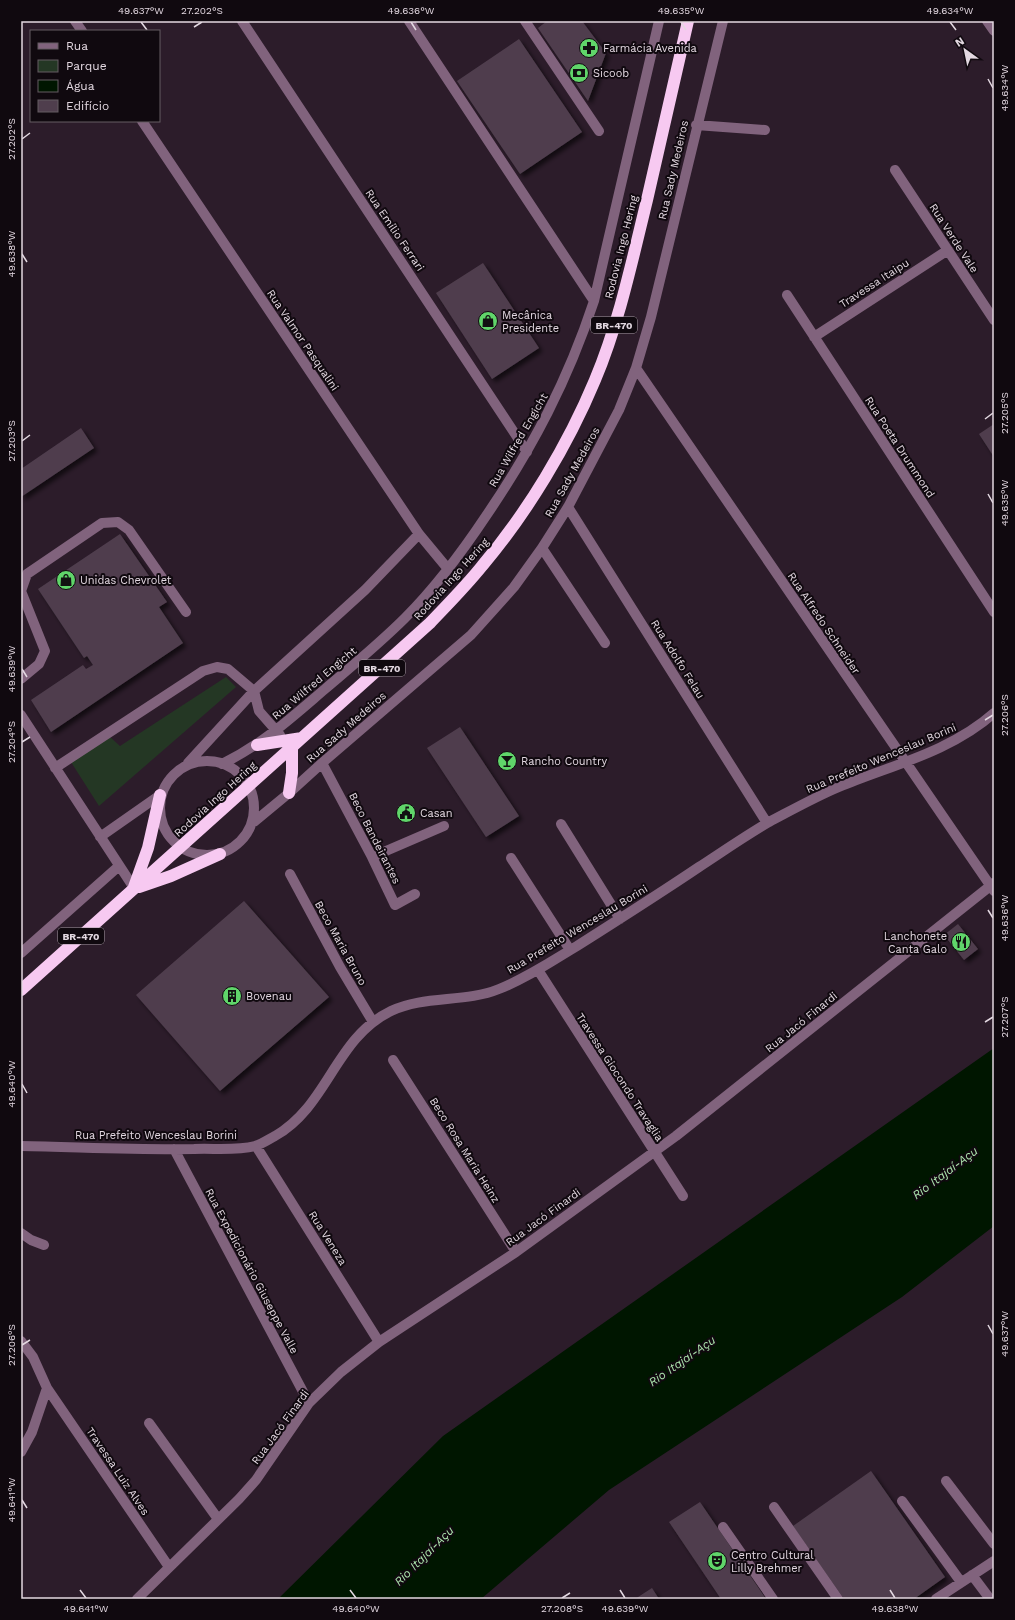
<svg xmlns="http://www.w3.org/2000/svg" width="1015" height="1620" font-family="'Work Sans',sans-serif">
  <defs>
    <filter id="shadow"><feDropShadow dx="3.5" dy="3.5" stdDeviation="2" flood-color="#0009"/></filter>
  </defs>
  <rect width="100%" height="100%" fill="#2c1c2a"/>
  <!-- green -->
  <path fill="#243724" d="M226,677L236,687L99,806L71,762L110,737L120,746Z"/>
  <!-- water -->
  <path fill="#001600" d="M994,1048V1226L902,1297L609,1490L481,1599H278L443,1436Z"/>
  <!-- building -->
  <path fill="#4f3e4d" filter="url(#shadow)" d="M547,21H582L606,53L588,101L538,28Z
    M519,39L582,132L520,174L457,81Z
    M483,263L539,348L492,379L436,293Z
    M994,424V457L979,434Z
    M81,428L94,448L21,497V469Z
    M120,534L167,602L159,607L183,643L51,732L31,700L83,665L86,669L93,665L87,656L84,658L38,589Z
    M460,727L519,816L486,837L427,748Z
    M244,901L329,997L220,1091L136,995Z
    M958,924L978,949L964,960L944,935Z
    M871,1471L945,1577L914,1599H844L793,1526Z
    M700,1502L766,1599H721L669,1522Z
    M652,1588L659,1599H635Z"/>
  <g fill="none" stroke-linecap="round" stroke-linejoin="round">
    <!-- minor -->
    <path stroke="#81637d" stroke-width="10" d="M75,21L82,31
      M242,21L527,452
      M409,21L594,301
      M525,21L599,131
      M987,21L994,31
      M142,121L419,534L448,569
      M696,125L765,130
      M895,170L994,320
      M787,295L994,612
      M814,337L948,250
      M636,368L994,891
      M568,507L767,823
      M542,548L605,643
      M21,591L27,574L102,523L118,522L129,530L186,612
      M21,591L45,651L39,664L21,679
      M21,715L134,888
      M160 808a47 47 0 1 1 94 0a47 47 0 1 1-94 0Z
      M188,763L254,691L365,590L419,534
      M322,763L372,857L395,905L415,894
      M222,764C263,744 291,718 325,689C352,666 380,643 405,618C436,587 462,552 486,516C533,447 568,380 594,301L659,21
      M55,768L203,671L217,667L228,669L254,691L259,711L280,735
      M254,822L289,793L322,763L471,635L514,587L542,548L568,507L619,410L636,368L651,317L723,21
      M561,824L620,919
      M100,837L160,795
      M372,857L444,826
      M511,858L570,950
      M290,874L340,967L373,1022
      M21,953L119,866
      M538,970L683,1196
      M393,1060L516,1252
      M21,1146C79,1147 136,1150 194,1149C213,1148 236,1151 255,1146C262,1144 269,1139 275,1136C328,1106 335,1038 391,1011C424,995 465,1003 499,989C527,978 552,961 577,946C618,920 659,894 699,867C722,852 745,836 769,822C792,810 815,797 839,787C892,765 950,752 994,713
      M256,1146L379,1342
      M174,1149L309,1403
      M21,1233L31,1240L44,1245
      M21,1341L33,1357L47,1388L32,1432L21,1452
      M47,1388L169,1567
      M149,1423L218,1519
      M946,1481L994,1544
      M902,1501L961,1582
      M774,1507L838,1599
      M723,1527L773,1599
      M972,1575L990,1599
      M137,1599L239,1499L256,1480L309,1403L341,1372L379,1342L516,1252L676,1136L994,883
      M936,1599L994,1561"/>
    <!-- highway -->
    <path stroke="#f7c9f1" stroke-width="12" d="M257,745L302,738
      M289,793L292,773V748
      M134,887L148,848L160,795
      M139,887L171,876L220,854
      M21,990L430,623C448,604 466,586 482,566C527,513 568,445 595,380C619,323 632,261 647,200C661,141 674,81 688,21"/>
  </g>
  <!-- ticks -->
  <path fill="none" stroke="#e3d8e1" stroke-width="1.5" d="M141,22L147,30M411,22L416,30M681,22L686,30M950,22L956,30M194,27L202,22M988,79L993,88M22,139L30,133M22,254L27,262M985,419L993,413M22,441L30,435M988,494L993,503M22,669L27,677M985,720L993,715M22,742L30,737M988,910L993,918M985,1022L993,1017M22,1084L27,1093M988,1325L993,1334M22,1345L30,1340M22,1500L27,1508M80,1590L86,1598M350,1590L356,1598M620,1590L625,1598M890,1590L895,1598M562,1598L570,1593"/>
  <!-- icons -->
  <defs>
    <symbol id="pharmacy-disc" viewBox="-11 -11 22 22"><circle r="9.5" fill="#60d56a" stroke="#10090f"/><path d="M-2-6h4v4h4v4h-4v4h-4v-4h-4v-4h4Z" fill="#111"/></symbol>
    <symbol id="bank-disc" viewBox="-11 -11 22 22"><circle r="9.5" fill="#60d56a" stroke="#10090f"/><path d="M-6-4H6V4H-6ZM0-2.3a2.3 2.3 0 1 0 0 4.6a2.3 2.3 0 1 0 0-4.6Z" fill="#111"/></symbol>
    <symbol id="shop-disc" viewBox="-11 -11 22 22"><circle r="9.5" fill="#60d56a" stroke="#10090f"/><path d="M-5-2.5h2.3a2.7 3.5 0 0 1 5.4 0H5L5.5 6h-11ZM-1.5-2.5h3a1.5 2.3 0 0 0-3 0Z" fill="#111"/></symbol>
    <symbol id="bar-disc" viewBox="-11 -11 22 22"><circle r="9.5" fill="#60d56a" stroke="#10090f"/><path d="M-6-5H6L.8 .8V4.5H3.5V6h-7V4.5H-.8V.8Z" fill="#111"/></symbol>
    <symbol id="civic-disc" viewBox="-11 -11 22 22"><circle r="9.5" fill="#60d56a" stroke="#10090f"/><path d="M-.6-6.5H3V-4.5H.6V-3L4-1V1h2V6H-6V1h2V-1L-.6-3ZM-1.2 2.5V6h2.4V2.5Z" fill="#111"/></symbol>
    <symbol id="restaurant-disc" viewBox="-11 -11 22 22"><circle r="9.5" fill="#60d56a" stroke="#10090f"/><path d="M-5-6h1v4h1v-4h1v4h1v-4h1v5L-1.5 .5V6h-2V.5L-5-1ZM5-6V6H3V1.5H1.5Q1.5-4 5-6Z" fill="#111"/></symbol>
    <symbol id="building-disc" viewBox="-11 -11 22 22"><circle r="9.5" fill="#60d56a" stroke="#10090f"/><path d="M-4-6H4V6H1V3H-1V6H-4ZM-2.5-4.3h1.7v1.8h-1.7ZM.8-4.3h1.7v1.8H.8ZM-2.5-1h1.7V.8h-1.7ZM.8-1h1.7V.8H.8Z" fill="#111"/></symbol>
    <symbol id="theatre-disc" viewBox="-11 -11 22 22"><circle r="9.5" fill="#60d56a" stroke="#10090f"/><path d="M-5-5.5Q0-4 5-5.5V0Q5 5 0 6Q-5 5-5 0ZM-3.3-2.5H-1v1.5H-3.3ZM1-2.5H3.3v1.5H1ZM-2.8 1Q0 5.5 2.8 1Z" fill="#111"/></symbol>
  </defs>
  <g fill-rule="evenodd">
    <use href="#pharmacy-disc" x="578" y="37" width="22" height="22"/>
    <use href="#bank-disc" x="568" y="62" width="22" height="22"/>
    <use href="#shop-disc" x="477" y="310" width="22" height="22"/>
    <use href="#shop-disc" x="55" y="569" width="22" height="22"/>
    <use href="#bar-disc" x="496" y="750" width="22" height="22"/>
    <use href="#civic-disc" x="395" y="802" width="22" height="22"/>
    <use href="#restaurant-disc" x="950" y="931" width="22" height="22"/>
    <use href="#building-disc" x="221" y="985" width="22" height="22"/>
    <use href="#theatre-disc" x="706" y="1550" width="22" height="22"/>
  </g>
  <g text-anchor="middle" stroke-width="4" stroke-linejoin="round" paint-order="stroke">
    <!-- shield labels -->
    <g fill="#10090f" stroke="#a49aa2" stroke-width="1">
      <rect x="591" y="317" width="46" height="16" rx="3"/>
      <rect x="359" y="660" width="46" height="16" rx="3"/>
      <rect x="58" y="928" width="46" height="16" rx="3"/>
    </g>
    <g font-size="10" font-weight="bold" fill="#e3d8e1">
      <text x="614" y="329">BR-470</text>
      <text x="382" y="672">BR-470</text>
      <text x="81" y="940">BR-470</text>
    </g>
    <!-- poi labels -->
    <g font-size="11" fill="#e3d8e1" stroke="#10090f" text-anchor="start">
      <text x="603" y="52">Farmácia Avenida</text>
      <text x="593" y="77">Sicoob</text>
      <text x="502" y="319">Mecânica<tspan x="502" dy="13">Presidente</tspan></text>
      <text x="80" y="584">Unidas Chevrolet</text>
      <text x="521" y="765">Rancho Country</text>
      <text x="420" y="817">Casan</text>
      <text x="947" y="940" text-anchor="end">Lanchonete<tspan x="947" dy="13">Canta Galo</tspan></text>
      <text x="246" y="1000">Bovenau</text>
      <text x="731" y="1559">Centro Cultural<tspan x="731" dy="13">Lilly Brehmer</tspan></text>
    </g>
    <!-- street labels -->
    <g font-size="11" fill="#e3d8e1" stroke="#10090f">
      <text transform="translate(673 170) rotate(-77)" y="4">Rua Sady Medeiros</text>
      <text transform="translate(395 230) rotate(56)" y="4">Rua Emílio Ferrari</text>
      <text transform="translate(954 238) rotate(57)" y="4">Rua Verde Vale</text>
      <text transform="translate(621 247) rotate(-76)" y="4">Rodovia Ingo Hering</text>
      <text transform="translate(874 283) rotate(-33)" y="4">Travessa Itaipu</text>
      <text transform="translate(303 340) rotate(56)" y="4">Rua Valmor Pasqualini</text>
      <text transform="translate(518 440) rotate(-60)" y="4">Rua Wilfred Engicht</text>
      <text transform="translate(900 447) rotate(57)" y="4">Rua Poeta Drummond</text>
      <text transform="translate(572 472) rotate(-61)" y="4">Rua Sady Medeiros</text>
      <text transform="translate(451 579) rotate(-48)" y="4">Rodovia Ingo Hering</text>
      <text transform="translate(824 623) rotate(56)" y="4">Rua Alfredo Schneider</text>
      <text transform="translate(678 659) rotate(58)" y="4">Rua Adolfo Felau</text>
      <text transform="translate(314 683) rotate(-40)" y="4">Rua Wilfred Engicht</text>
      <text transform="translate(346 727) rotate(-41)" y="4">Rua Sady Medeiros</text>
      <text transform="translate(881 758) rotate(-23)" y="4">Rua Prefeito Wenceslau Borini</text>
      <text transform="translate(215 799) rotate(-42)" y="4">Rodovia Ingo Hering</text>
      <text transform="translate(375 838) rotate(63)" y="4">Beco Bandeirantes</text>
      <text transform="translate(577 929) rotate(-31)" y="4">Rua Prefeito Wenceslau Borini</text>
      <text transform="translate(341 943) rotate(61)" y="4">Beco Maria Bruno</text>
      <text transform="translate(801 1022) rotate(-39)" y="4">Rua Jacó Finardi</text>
      <text transform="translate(620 1077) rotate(57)" y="4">Travessa Giocondo Travaglia</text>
      <text x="156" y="1139">Rua Prefeito Wenceslau Borini</text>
      <text transform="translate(465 1150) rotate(58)" y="4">Beco Rosa Maria Heinz</text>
      <text transform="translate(543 1217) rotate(-36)" y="4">Rua Jacó Finardi</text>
      <text transform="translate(328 1238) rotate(58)" y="4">Rua Veneza</text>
      <text transform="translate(252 1271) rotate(62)" y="4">Rua Expedicionário Giuseppe Valle</text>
      <text transform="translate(280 1427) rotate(-54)" y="4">Rua Jacó Finardi</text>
      <text transform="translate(118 1471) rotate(56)" y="4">Travessa Luiz Alves</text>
    </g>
    <!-- water labels -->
    <g font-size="12" font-style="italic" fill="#abe2ac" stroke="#10090f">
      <text transform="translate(945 1173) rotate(-37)" y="4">Rio Itajaí-Açu</text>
      <text transform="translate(682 1361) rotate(-35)" y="4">Rio Itajaí-Açu</text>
      <text transform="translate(424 1556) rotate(-45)" y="4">Rio Itajaí-Açu</text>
    </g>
  </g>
  <!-- border -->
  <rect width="1015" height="1620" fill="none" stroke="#10090f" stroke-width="44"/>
  <!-- legend -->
  <rect x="30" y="30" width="130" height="92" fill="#10090f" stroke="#645c63"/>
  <rect x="38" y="43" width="20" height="6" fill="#81637d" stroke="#645c63"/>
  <text x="66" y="50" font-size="12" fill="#e3d8e1">Rua</text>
  <rect x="38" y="60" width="20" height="12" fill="#243724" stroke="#645c63"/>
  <text x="66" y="70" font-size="12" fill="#e3d8e1">Parque</text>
  <rect x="38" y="80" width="20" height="12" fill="#001600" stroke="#645c63"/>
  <text x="66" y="90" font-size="12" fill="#e3d8e1">Água</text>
  <rect x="38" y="100" width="20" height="12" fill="#4f3e4d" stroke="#645c63"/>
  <text x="66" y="110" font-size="12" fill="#e3d8e1">Edifício</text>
  <!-- north arrow -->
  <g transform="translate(965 50) rotate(327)" stroke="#10090f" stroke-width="3" paint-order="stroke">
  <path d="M0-3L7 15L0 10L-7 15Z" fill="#e3d8e1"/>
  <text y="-6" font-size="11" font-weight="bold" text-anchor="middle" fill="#e3d8e1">N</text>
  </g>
  <rect x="22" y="22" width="971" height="1576" fill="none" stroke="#e3d8e1" stroke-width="1.5"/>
  <g font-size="10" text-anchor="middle" fill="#e3d8e1">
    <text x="141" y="14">49.637°W</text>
    <text x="202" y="14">27.202°S</text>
    <text x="411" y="14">49.636°W</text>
    <text x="681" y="14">49.635°W</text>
    <text x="950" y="14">49.634°W</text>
    <text transform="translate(1004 88) rotate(-90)" y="4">49.634°W</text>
    <text transform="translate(11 139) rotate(-90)" y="4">27.202°S</text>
    <text transform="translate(11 254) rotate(-90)" y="4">49.638°W</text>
    <text transform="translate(1004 413) rotate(-90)" y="4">27.205°S</text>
    <text transform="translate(11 441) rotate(-90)" y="4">27.203°S</text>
    <text transform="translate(1004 503) rotate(-90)" y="4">49.635°W</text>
    <text transform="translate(11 669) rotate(-90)" y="4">49.639°W</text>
    <text transform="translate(1004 715) rotate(-90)" y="4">27.206°S</text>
    <text transform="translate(11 742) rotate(-90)" y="4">27.204°S</text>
    <text transform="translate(1004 918) rotate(-90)" y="4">49.636°W</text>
    <text transform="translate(1004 1017) rotate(-90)" y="4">27.207°S</text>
    <text transform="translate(11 1084) rotate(-90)" y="4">49.640°W</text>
    <text transform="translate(1004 1334) rotate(-90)" y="4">49.637°W</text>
    <text transform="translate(11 1345) rotate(-90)" y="4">27.206°S</text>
    <text transform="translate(11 1500) rotate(-90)" y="4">49.641°W</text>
    <text x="86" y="1612">49.641°W</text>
    <text x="356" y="1612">49.640°W</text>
    <text x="562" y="1612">27.208°S</text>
    <text x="625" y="1612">49.639°W</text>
    <text x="895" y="1612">49.638°W</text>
  </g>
</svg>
